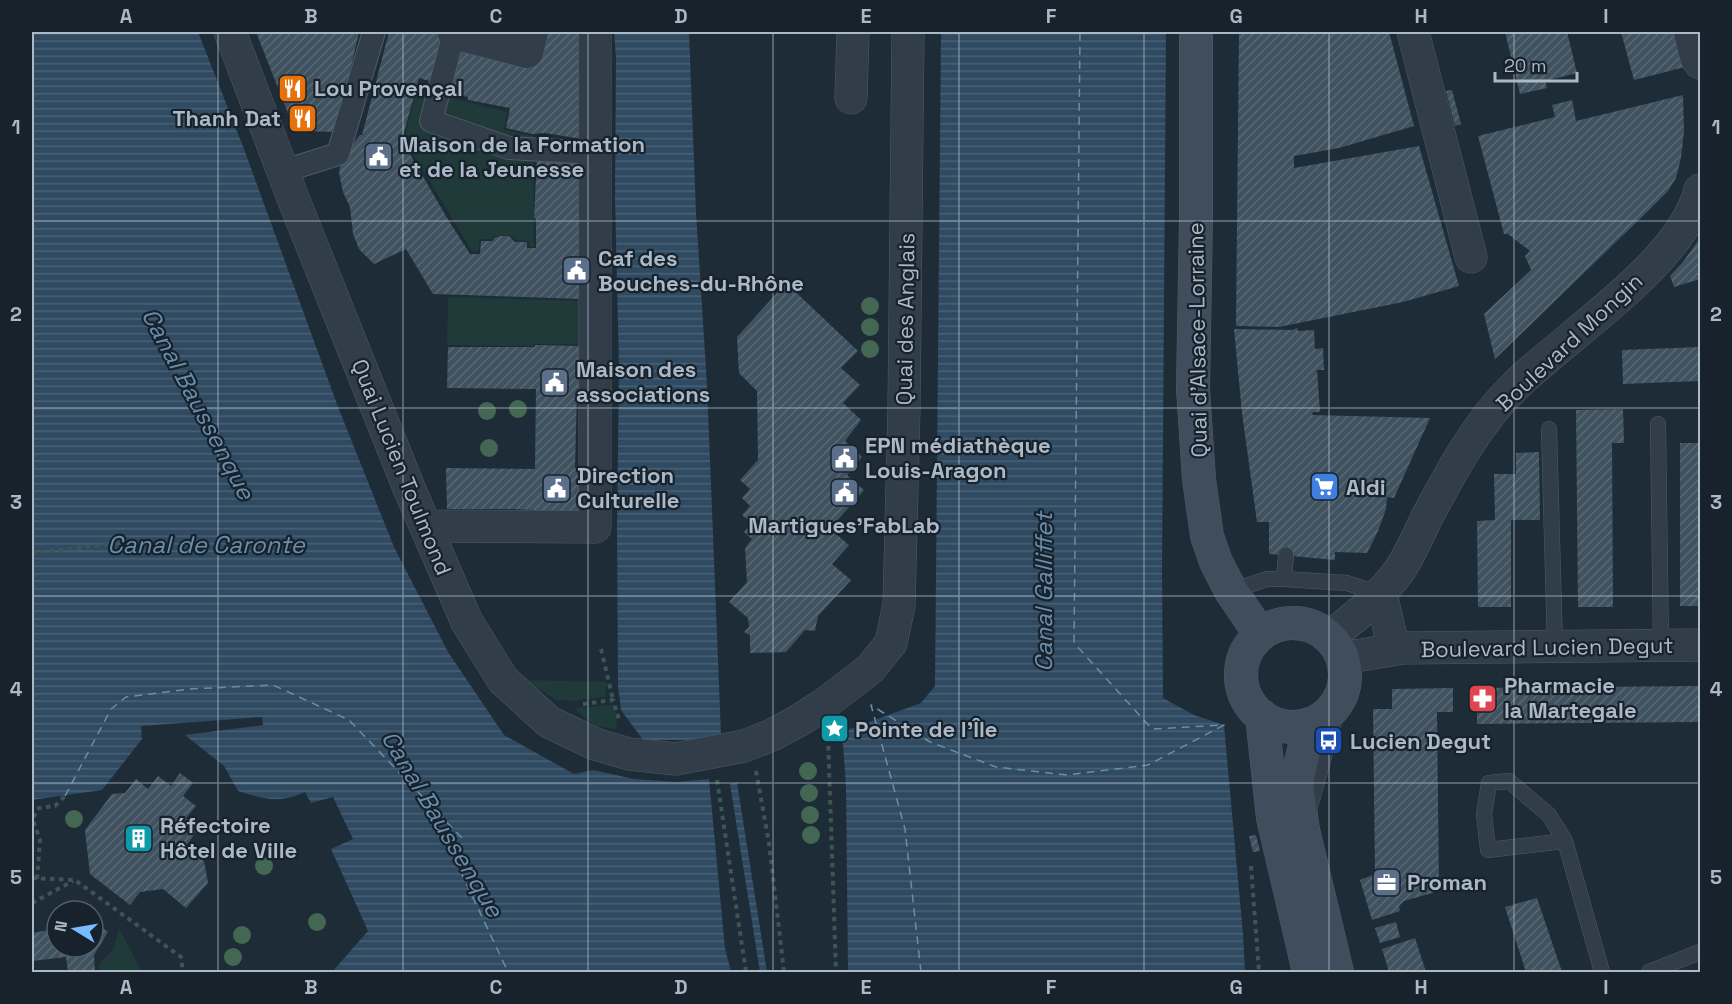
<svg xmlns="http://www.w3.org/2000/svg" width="1732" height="1004" font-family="'Space Grotesk',sans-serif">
  <defs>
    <pattern id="water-rules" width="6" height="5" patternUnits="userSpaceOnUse" patternTransform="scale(1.5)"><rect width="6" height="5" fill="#2f4a61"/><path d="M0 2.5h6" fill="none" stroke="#4a6276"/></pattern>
    <pattern id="building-hatch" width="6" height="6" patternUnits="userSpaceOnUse" patternTransform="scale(1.5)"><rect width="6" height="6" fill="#405260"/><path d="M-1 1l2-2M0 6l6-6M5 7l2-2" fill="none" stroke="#596975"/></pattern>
  </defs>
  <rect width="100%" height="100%" fill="#1e2c38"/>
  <!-- green -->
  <path fill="#203939" d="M417,89L507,112L504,130L533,136L534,247L529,246V241L517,240L510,235L493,236L492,239H480L478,251H472L404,139Z
    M448,297L581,301L582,344H535L534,346L447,345Z
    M525,680L607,682L605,697L571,701L556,700Z
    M615,705L617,729C596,727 589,724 574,708Z
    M119,928L142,972H100L99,964L114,949Z"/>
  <!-- water -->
  <path fill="url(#water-rules)" d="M32,32H198L244,149L338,407L394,547L448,652L504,735L574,774L593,770L634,779L676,782L709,779L725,948L731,972H332L368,931L331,849L353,839L333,797L311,803L305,792C279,804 264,799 238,791L224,766L185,735L263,725L262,717L141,726L142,739L102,790L32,800Z
    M614,32H689L696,212L707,385L721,735L686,740H643L621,710L618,686L617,529L619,368L615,197L616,57Z
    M941,32H1166L1162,572L1163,698L1194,715L1224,725L1243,934L1245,972H848L846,786L842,732L921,703L935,686Z
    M737,783L767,972H760L730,784Z"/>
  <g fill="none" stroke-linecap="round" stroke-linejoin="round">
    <!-- ferry -->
    <path stroke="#688eac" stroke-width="1.5" stroke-dasharray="8 6" stroke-linecap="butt" d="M65,796L111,709L126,697L190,689L273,685L349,720L462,838L459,868L508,972
      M921,972L905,829L871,705L930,742L996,767L1067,775L1148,765L1224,725L1152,729L1074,643L1080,32"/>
  </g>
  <!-- building -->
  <path fill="url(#building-hatch)" d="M256,32H359L336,132L295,131Z
    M389,32H445L433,82L419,78L402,140L447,218L470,254H480L481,241H493L494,238L500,236H509L515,242H527V248H536V219L534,218L537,158L582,160L581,299L433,294L406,249L374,264L359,249L353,234L350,207L343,192L339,172L341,163L348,151L360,135H362Z
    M540,32H583L582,139L545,133L532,134L506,128L510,108L468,100V97L448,92L460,44Z
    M1239,32H1389L1414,126L1339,148L1294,156V168L1419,146L1459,286L1403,302L1279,327L1236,326Z
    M1505,32H1567L1577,73L1545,81L1547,88L1520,94Z
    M1621,32H1675L1685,67L1634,80Z
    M1452,90L1461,124L1455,126L1446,91Z
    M1683,95L1684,131L1681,158L1676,178L1668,191L1648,211L1495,359L1484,314L1531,270L1525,256L1530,251L1508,234H1504L1478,136L1555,117L1552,105L1572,100L1576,121Z
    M1700,238V279L1674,287L1670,276L1683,262Z
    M786,283L858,351L841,368L860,385L843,403L861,420L845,441L862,457L847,475L864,490L830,529L849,545L832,564L851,580L818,616L815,631L805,630L786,652L750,653V635L744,632L749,627L748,618L729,602L747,582L745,548L752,539L744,532L751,523L742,515L750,506L742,498L750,489L740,480L758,460L757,391L739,373L737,337Z
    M1297,328L1298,331L1314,330L1315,349L1323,348L1324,370H1317L1320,412H1313L1312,415L1430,418L1394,498L1387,497L1386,509L1378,531L1367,553L1335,552V560L1269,554V522H1257L1242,413L1234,329L1292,330Z
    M535,345L581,346V389H577L575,468L581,469L580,512H535V510L511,509H447L446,468L535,469L536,389L447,388L448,347H535Z
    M1700,347V381L1623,384L1622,350Z
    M1623,409L1624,443H1612L1613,607H1578L1576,410Z
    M1680,443H1700V606H1680Z
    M1539,452L1540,520H1511V607H1478L1477,521L1495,520L1494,474H1516V453Z
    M1700,686V722L1477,724V688Z
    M1453,688V712H1437L1439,891L1404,901L1399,906L1400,911L1372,920L1360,880L1375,874L1373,709H1392V689Z
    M180,773L193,783L183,796L196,806L186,818L199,828L186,846L204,861L208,883L186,908L163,889L140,892L130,905L90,874L85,830L112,794L125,793L136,779L148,789L158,776L171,786Z
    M1256,835L1260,851L1253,852L1249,836Z
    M1537,898L1562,972H1526L1505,907Z
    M93,921L108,932L94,955L95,972H68L66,957L32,961V933L55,929L57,926V947H93Z
    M1396,922L1400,937L1380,943L1375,928Z
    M1415,938L1426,972H1389L1382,949Z"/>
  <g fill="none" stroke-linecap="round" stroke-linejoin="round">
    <defs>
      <path id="service" d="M1658,424L1661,646
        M1549,429L1555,647
        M1284,579L1286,555
        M1231,591L1267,579H1284L1347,583L1380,594
        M1309,810L1343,690
        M1565,841L1488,850L1484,814L1489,783L1509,781L1549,815L1565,841L1602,972
        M1649,972L1700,952"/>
      <path id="pedestrian" d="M454,33L431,121L509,148L595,153
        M284,171L338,154L374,32"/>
      <path id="minor" d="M230,32L293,198L409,488L467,622L503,680L549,722L595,744L629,754L676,759L744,746L772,735L798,721L823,705L870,669L891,643L899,605L904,408L908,32
        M455,32L454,33L527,52L532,32
        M1413,32L1471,257
        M1690,32L1696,57L1700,63
        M851,98L853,32
        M426,526L595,527V32
        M1381,594L1394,649
        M1330,637C1355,617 1380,597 1399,571C1410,555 1418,536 1426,519C1451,472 1476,424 1515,386C1568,334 1682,263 1700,190
        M1343,658L1403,648L1700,645"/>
      <path id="secondary" d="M1196,32V218L1193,389L1199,479L1207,536L1216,562L1231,591L1260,634
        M1241 675a52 52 0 1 1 104 0a52 52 0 1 1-104 0Z
        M1262,716L1273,818L1309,972
        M1310,724L1298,775L1297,789L1303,830L1337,972"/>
    </defs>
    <!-- service casing -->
    <use href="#service" stroke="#4f5b67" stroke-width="16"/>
    <!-- pedestrian casing -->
    <use href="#pedestrian" stroke="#4f5b67" stroke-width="24"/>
    <!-- minor casing -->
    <use href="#minor" stroke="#4f5b67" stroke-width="33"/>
    <!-- secondary casing -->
    <use href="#secondary" stroke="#4f5b67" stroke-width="34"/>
    <!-- path -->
    <path stroke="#3d5555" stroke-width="4" stroke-dasharray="4.5 4.5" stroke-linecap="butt" d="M32,372H36
      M32,553L111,544
      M601,649L613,700
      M32,683H35
      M583,704L613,700L619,720
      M828,737L836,972
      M756,771L769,843L784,972
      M717,780L746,972
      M1251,866L1259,972
      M32,878L75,880L181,957L183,972
      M37,879L40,840L33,820L36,811L39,808L55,806L65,796
      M32,903L73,881"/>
    <!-- service -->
    <use href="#service" stroke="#313d48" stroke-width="15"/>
    <!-- pedestrian -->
    <use href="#pedestrian" stroke="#313d48" stroke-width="22"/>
    <!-- minor -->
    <use href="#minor" stroke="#313d48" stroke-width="32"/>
    <!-- secondary -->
    <use href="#secondary" stroke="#3f4d5c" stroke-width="33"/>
  </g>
  <!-- trees -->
  <g fill="#436752">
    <circle cx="870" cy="306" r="9"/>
    <circle cx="870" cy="327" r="9"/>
    <circle cx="870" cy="349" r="9"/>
    <circle cx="518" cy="409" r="9"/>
    <circle cx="487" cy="411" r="9"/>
    <circle cx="489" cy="448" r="9"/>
    <circle cx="808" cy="771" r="9"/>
    <circle cx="809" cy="793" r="9"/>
    <circle cx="810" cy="815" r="9"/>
    <circle cx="74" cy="819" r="9"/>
    <circle cx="811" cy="835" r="9"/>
    <circle cx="264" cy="866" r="9"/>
    <circle cx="317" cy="922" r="9"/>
    <circle cx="242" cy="935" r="9"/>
    <circle cx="233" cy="957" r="9"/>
  </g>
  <!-- grid -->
  <path fill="none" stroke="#abb8c6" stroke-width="1.5" stroke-opacity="0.55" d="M218,32V972M403,32V972M588,32V972M773,32V972M959,32V972M1144,32V972M1329,32V972M1514,32V972M32,221H1700M32,408H1700M32,596H1700M32,783H1700"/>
  <!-- icons -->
  <defs>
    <symbol id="restaurant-square" viewBox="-11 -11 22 22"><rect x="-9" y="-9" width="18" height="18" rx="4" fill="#e8710a" stroke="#17222c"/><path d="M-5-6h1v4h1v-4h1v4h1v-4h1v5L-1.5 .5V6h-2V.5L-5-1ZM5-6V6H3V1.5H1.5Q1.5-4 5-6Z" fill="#fff"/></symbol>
    <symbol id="civic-square" viewBox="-11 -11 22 22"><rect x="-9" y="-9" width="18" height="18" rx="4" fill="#5c6f8a" stroke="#17222c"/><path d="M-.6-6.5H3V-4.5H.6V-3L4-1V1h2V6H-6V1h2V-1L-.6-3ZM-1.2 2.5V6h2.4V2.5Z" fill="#fff"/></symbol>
    <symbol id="supermarket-square" viewBox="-11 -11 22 22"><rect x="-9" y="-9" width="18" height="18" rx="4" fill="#3f7fe0" stroke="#17222c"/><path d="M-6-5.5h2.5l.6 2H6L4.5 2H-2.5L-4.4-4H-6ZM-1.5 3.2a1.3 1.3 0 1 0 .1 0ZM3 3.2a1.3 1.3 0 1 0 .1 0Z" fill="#fff"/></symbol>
    <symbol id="pharmacy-square" viewBox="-11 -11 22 22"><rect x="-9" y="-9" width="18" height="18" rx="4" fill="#e0444e" stroke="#17222c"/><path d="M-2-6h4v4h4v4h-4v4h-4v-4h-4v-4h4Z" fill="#fff"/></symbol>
    <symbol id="sight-square" viewBox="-11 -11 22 22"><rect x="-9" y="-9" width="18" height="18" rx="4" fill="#0f9aa8" stroke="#17222c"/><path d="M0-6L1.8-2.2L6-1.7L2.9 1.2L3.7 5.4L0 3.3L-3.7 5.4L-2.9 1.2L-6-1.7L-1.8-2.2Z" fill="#fff"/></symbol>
    <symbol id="bus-square" viewBox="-11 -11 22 22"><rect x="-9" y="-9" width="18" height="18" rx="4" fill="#1a4fb4" stroke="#17222c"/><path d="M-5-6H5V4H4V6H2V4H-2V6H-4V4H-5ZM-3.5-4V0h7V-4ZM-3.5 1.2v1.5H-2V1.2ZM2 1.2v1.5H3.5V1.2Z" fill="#fff"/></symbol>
    <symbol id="building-square" viewBox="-11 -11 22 22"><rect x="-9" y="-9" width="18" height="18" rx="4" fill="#0f9aa8" stroke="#17222c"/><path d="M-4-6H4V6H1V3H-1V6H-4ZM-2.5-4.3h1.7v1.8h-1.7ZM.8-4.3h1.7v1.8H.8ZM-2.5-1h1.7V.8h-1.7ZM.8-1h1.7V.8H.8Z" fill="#fff"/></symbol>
    <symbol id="office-square" viewBox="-11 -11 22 22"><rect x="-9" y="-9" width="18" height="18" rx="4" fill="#5c6f8a" stroke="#17222c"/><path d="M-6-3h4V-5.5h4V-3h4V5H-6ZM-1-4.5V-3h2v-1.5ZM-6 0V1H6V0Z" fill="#fff"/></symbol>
  </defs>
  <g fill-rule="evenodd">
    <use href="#restaurant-square" x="276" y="72" width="33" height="33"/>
    <use href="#restaurant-square" x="286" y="102" width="33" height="33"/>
    <use href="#civic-square" x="362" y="140" width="33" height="33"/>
    <use href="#civic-square" x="560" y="254" width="33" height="33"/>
    <use href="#civic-square" x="538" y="366" width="33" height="33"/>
    <use href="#civic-square" x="828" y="442" width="33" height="33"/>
    <use href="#supermarket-square" x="1308" y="470" width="33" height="33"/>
    <use href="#civic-square" x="540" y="472" width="33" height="33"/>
    <use href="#civic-square" x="828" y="476" width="33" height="33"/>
    <use href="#pharmacy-square" x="1466" y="682" width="33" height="33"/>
    <use href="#sight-square" x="818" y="712" width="33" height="33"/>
    <use href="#bus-square" x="1312" y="724" width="33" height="33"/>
    <use href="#building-square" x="122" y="822" width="33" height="33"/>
    <use href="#office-square" x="1370" y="866" width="33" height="33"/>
  </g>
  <g text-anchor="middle" stroke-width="4.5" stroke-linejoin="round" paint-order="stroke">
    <!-- poi labels -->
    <g font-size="22" font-weight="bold" fill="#abb8c6" stroke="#17222c" text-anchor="start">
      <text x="314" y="96">Lou Provençal</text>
      <text x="281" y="126" text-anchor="end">Thanh Dat</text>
      <text x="399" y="152">Maison de la Formation<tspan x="399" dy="25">et de la Jeunesse</tspan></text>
      <text x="598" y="266">Caf des<tspan x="598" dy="25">Bouches-du-Rhône</tspan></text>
      <text x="576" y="377">Maison des<tspan x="576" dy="25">associations</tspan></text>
      <text x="865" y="453">EPN médiathèque<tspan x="865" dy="25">Louis-Aragon</tspan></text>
      <text x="577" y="483">Direction<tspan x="577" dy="25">Culturelle</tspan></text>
      <text x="1346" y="495">Aldi</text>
      <text x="844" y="533" text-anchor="middle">Martigues'FabLab</text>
      <text x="1504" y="693">Pharmacie<tspan x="1504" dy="25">la Martegale</tspan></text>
      <text x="855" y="737">Pointe de l'Île</text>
      <text x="1350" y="749">Lucien Degut</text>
      <text x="160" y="833">Réfectoire<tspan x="160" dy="25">Hôtel de Ville</tspan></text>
      <text x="1407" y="890">Proman</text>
    </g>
    <!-- street labels -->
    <g font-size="22" fill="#abb8c6" stroke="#17222c">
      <text transform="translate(905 319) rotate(-89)" y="8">Quai des Anglais</text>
      <text transform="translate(1197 340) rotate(-91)" y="8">Quai d'Alsace-Lorraine</text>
      <text transform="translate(1569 342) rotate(-43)" y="8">Boulevard Mongin</text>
      <text transform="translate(402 467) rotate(68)" y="8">Quai Lucien Toulmond</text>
      <text transform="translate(1547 647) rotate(-1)" y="8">Boulevard Lucien Degut</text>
    </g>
    <!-- water labels -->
    <g font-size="24" font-style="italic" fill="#688eac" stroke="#17222c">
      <text transform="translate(198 404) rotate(62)" y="8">Canal Baussenque</text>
      <text x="206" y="553">Canal de Caronte</text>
      <text transform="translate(1044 592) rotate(-90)" y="8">Canal Galliffet</text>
      <text transform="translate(442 824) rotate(59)" y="8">Canal Baussenque</text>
    </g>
  </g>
  <!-- border -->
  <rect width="1732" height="1004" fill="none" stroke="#17222c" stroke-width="66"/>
  <!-- north arrow -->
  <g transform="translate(75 929) rotate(281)"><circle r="28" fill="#17222c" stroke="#525e6a" stroke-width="1.5"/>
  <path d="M0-4.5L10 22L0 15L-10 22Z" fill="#76bcff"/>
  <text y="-9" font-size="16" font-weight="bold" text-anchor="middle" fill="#abb8c6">N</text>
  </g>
  <!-- scale -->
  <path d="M1495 72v9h82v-9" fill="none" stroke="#abb8c6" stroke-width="3"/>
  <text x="1504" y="72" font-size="18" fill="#abb8c6" stroke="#17222c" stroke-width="4.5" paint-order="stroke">20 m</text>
  <rect x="33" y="33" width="1666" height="938" fill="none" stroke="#abb8c6" stroke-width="2"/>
  <g font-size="20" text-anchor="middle" font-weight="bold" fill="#abb8c6">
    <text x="126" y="23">A</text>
    <text x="311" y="23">B</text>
    <text x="496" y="23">C</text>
    <text x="681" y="23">D</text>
    <text x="866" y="23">E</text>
    <text x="1051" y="23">F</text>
    <text x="1236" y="23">G</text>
    <text x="1421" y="23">H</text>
    <text x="1606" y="23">I</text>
    <text x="16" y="134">1</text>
    <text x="1716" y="134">1</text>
    <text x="16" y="321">2</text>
    <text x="1716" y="321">2</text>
    <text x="16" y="509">3</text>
    <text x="1716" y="509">3</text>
    <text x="16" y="696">4</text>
    <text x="1716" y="696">4</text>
    <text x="16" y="884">5</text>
    <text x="1716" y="884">5</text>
    <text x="126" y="994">A</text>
    <text x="311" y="994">B</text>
    <text x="496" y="994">C</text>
    <text x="681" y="994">D</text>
    <text x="866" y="994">E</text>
    <text x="1051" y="994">F</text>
    <text x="1236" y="994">G</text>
    <text x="1421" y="994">H</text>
    <text x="1606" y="994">I</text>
  </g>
</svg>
